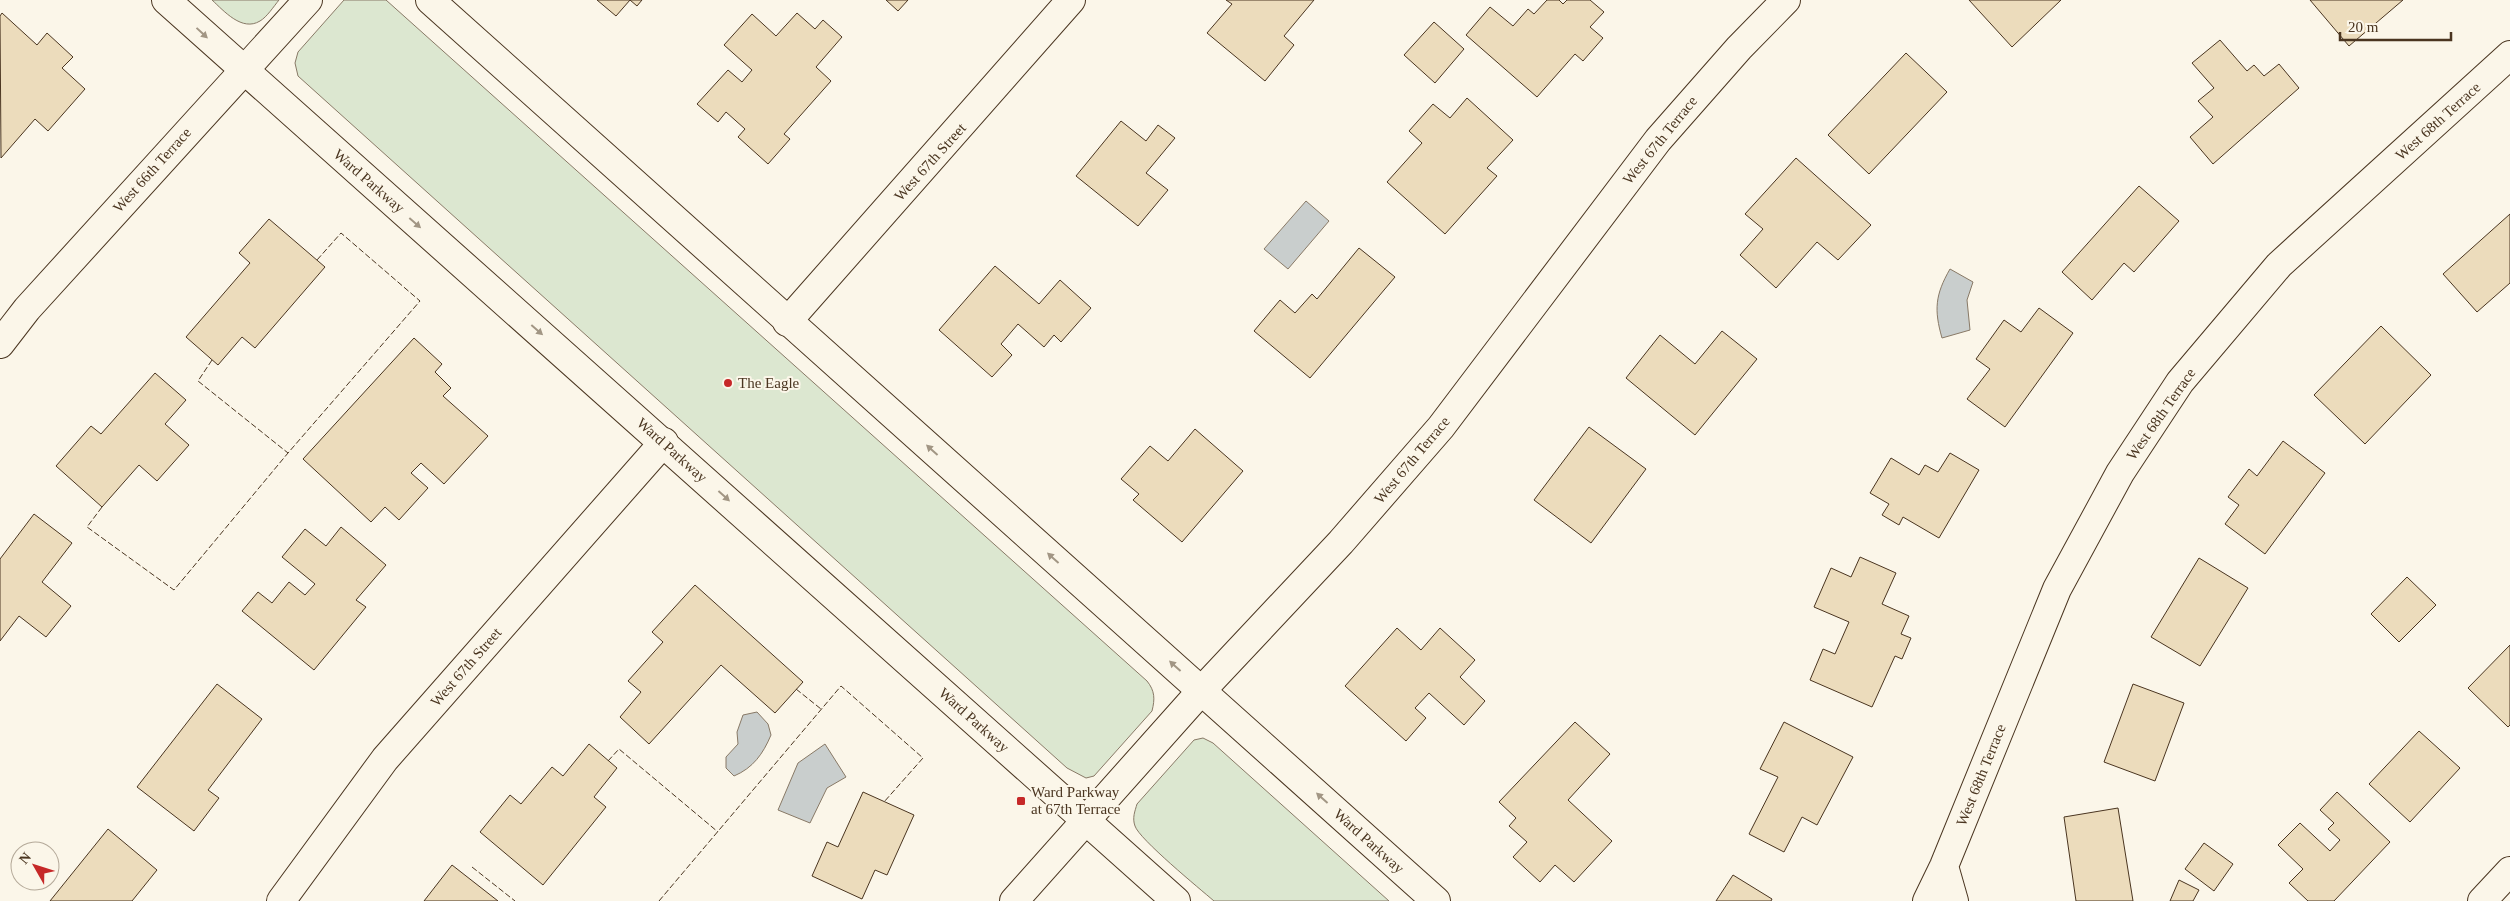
<svg xmlns="http://www.w3.org/2000/svg" width="2510" height="901" font-family="'Times New Roman',serif">
  <rect width="100%" height="100%" fill="#fbf6e9"/>
  <!-- green -->
  <path fill="#dce7d0" stroke="#887966" d="M212,0H279C274,6 267,17 260,21C242,32 224,11 212,0Z
    M344,0H386L1147,681C1155,691 1155,699 1152,711L1094,776L1086,778L1067,768L298,76L295,63L298,52Z
    M1203,738L1213,743L1389,901H1214C1200,889 1139,839 1135,826C1132,818 1135,811 1137,804L1194,740Z"/>
  <!-- water -->
  <path fill="#c9cecd" stroke="#887966" d="M1306,201L1329,221L1288,269L1264,249Z
    M1950,269L1973,282L1967,300L1970,330L1942,338C1934,310 1935,295 1950,269Z
    M757,712L768,724L771,735C763,754 753,768 734,776L726,768V757L738,744L737,732L743,715Z
    M825,744L846,777L827,788L810,823L778,810L798,763Z"/>
  <!-- building -->
  <path fill="#ecdcbc" stroke="#4a3520" d="M597,0H630L616,16Z
    M630,0H642L637,6Z
    M886,0H908L898,11Z
    M1226,0H1314L1284,36L1294,45L1265,81L1207,33L1232,4Z
    M1547,0H1559L1563,4L1567,0H1590L1604,12L1590,27L1603,38L1583,61L1575,54L1537,97L1466,35L1490,7L1513,26L1528,9L1534,14Z
    M1969,0H2061L2012,47Z
    M2310,0H2403L2349,46Z
    M2,13L37,45L47,33L73,57L62,68L85,89L48,131L35,119L1,158L0,16Z
    M797,13L815,29L823,20L842,37L816,67L831,81L784,134L790,139L768,164L738,137L745,129L726,112L718,122L697,104L728,70L742,82L752,70L724,45L752,14L776,36Z
    M1434,22L1464,49L1435,83L1404,55Z
    M2220,40L2247,71L2254,65L2264,76L2279,64L2299,88L2213,164L2190,137L2213,117L2198,101L2214,88L2192,63Z
    M1906,53L1947,92L1869,174L1828,135Z
    M1467,98L1513,140L1487,168L1497,176L1445,234L1387,182L1422,143L1409,131L1433,104L1450,118Z
    M1121,121L1146,141L1158,125L1175,138L1146,173L1168,190L1138,226L1076,176Z
    M1796,158L1871,225L1838,260L1817,242L1776,288L1740,255L1763,229L1745,214Z
    M2139,186L2179,221L2134,272L2124,263L2092,300L2062,272Z
    M2510,214V283L2477,312L2443,274Z
    M269,219L325,267L255,348L242,337L218,365L186,337L250,263L239,253Z
    M1359,248L1395,277L1310,378L1254,331L1280,300L1295,313L1312,294L1317,299Z
    M995,266L1039,304L1060,280L1091,308L1061,342L1054,335L1044,347L1018,324L1001,344L1012,355L992,377L939,330Z
    M2039,308L2073,333L2005,427L1967,399L1990,369L1976,359L2004,320L2021,332Z
    M2381,326L2431,375L2365,444L2314,395Z
    M1722,331L1757,359L1695,435L1626,378L1660,335L1695,364Z
    M414,338L442,364L435,372L451,388L443,396L488,436L444,484L421,463L411,473L428,488L399,520L385,507L371,522L303,459Z
    M155,373L186,400L165,424L189,445L157,481L139,465L102,507L56,466L91,426L101,434Z
    M1589,427L1646,469L1591,543L1534,500Z
    M1195,429L1243,471L1182,542L1133,500L1139,494L1121,479L1150,446L1168,461Z
    M2283,441L2325,473L2265,554L2225,524L2239,505L2228,497L2249,469L2257,476Z
    M1950,453L1979,470L1939,538L1903,517L1899,525L1882,515L1889,504L1870,493L1891,458L1919,475L1925,465L1938,472Z
    M34,514L72,543L42,582L71,606L46,637L19,616L0,641V559Z
    M341,527L386,565L356,600L366,607L314,670L242,611L258,592L272,603L289,582L305,595L315,584L282,557L305,529L326,546Z
    M1860,557L1896,573L1882,604L1909,616L1901,634L1911,638L1902,659L1895,656L1872,707L1810,680L1823,649L1835,654L1849,622L1814,607L1831,568L1851,577Z
    M2199,558L2248,588L2200,666L2151,637Z
    M2407,577L2436,605L2399,642L2371,614Z
    M695,585L803,682L775,713L721,665L649,744L620,717L641,692L628,681L663,642L652,632Z
    M1397,628L1421,650L1440,628L1475,660L1460,677L1485,701L1464,725L1429,693L1415,708L1426,718L1406,741L1345,686Z
    M2510,645V725L2508,727L2468,688Z
    M217,684L262,719L208,790L219,798L194,831L137,787Z
    M2133,684L2184,703L2155,781L2104,762Z
    M1575,722L1610,754L1568,800L1612,841L1574,882L1555,865L1540,882L1513,857L1527,842L1509,826L1516,818L1499,802Z
    M1784,722L1853,757L1817,825L1802,817L1784,852L1749,834L1778,777L1760,769Z
    M2419,731L2460,768L2410,822L2369,784Z
    M589,744L617,768L594,797L606,807L543,885L480,832L510,795L521,804L552,767L563,776Z
    M863,792L914,815L887,875L875,870L862,899L812,876L827,842L838,847Z
    M2337,792L2390,842L2334,901H2308L2289,883L2303,869L2278,845L2300,823L2330,851L2340,840L2328,829L2334,823L2320,810Z
    M2118,808L2133,901H2076L2064,817Z
    M108,829L157,870L132,901H50Z
    M2204,843L2233,864L2214,891L2185,869Z
    M452,865L498,901H424Z
    M1733,875L1772,899L1771,901H1716Z
    M2179,880L2199,890L2193,901H2170Z"/>
  <g fill="none" stroke-linecap="round" stroke-linejoin="round">
    <defs>
      <path id="minor" d="M787,322L1071,0
        M0,344L27,309L308,0
        M1944,866L1954,901
        M281,901L385,759L664,442
        M1014,901L1202,690L1341,542L1441,427L1658,140L1739,48L1786,0
        M1927,901L1944,866L2057,589L2120,473L2180,382L2279,265L2510,55
        M2482,901L2510,871"/>
      <path id="primary" d="M166,0L1176,901
        M430,0C764,302 1102,599 1436,901"/>
    </defs>
    <!-- minor casing -->
    <use href="#minor" stroke="#4a3520" stroke-width="30"/>
    <!-- primary casing -->
    <use href="#primary" stroke="#4a3520" stroke-width="30"/>
    <!-- minor -->
    <use href="#minor" stroke="#fbf6e9" stroke-width="28"/>
    <!-- primary -->
    <use href="#primary" stroke="#fbf6e9" stroke-width="28"/>
    <!-- fence -->
    <path stroke="#4a3520" stroke-width="1" stroke-dasharray="6 2.5" stroke-linecap="butt" d="M212,360L198,381L288,453L420,301L341,233L317,260
      M102,507L87,527L174,590L288,453
      M796,689L821,709
      M608,761L619,749L718,832
      M472,867L515,901
      M659,901L841,686L923,758L884,802"/>
  </g>
  <!-- one-way arrows -->
  <defs><path id="oneway-solid" d="M-6-.8H1V-3.2L6.5 0L1 3.2V.8H-6Z" transform="scale(1.25)"/></defs>
  <g fill="#a29684">
    <use href="#oneway-solid" transform="translate(202 33) rotate(43)"/>
    <use href="#oneway-solid" transform="translate(415 223) rotate(41)"/>
    <use href="#oneway-solid" transform="translate(537 330) rotate(41)"/>
    <use href="#oneway-solid" transform="translate(932 450) rotate(-138)"/>
    <use href="#oneway-solid" transform="translate(724 496) rotate(42)"/>
    <use href="#oneway-solid" transform="translate(1053 558) rotate(-138)"/>
    <use href="#oneway-solid" transform="translate(1175 666) rotate(-138)"/>
    <use href="#oneway-solid" transform="translate(1322 798) rotate(-138)"/>
  </g>
  <!-- markers -->
  <g fill="#c62828" stroke="#fbf6e9" stroke-width="2">
    <circle cx="728" cy="383" r="5"/>
    <rect x="1016" y="796" width="10" height="10" rx="2.5"/>
  </g>
  <g text-anchor="middle" stroke-width="4" stroke-linejoin="round" paint-order="stroke">
    <!-- street labels -->
    <g font-size="15" fill="#4a3520" stroke="#fbf6e9">
      <text transform="translate(2438 121) rotate(-42)" y="5">West 68th Terrace</text>
      <text transform="translate(1660 140) rotate(-51)" y="5">West 67th Terrace</text>
      <text transform="translate(930 162) rotate(-48)" y="5">West 67th Street</text>
      <text transform="translate(152 170) rotate(-48)" y="5">West 66th Terrace</text>
      <text transform="translate(369 181) rotate(41)" y="5">Ward Parkway</text>
      <text transform="translate(2161 414) rotate(-55)" y="5">West 68th Terrace</text>
      <text transform="translate(672 450) rotate(42)" y="5">Ward Parkway</text>
      <text transform="translate(1412 460) rotate(-50)" y="5">West 67th Terrace</text>
      <text transform="translate(466 667) rotate(-49)" y="5">West 67th Street</text>
      <text transform="translate(974 720) rotate(42)" y="5">Ward Parkway</text>
      <text transform="translate(1981 775) rotate(-68)" y="5">West 68th Terrace</text>
      <text transform="translate(1369 841) rotate(42)" y="5">Ward Parkway</text>
    </g>
    <!-- poi labels -->
    <g font-size="15" fill="#4a3520" stroke="#fbf6e9" text-anchor="start">
      <text x="738" y="388">The Eagle</text>
      <text x="1031" y="797">Ward Parkway<tspan x="1031" dy="17">at 67th Terrace</tspan></text>
    </g>
  </g>
  <!-- north arrow -->
  <g transform="translate(35 866) rotate(309)"><circle r="24" fill="#fbf6e9" stroke="#b4a999"/>
  <path d="M0-4L9 19L0 12L-9 19Z" fill="#c62828"/>
  <text y="-8" font-size="14" font-weight="bold" text-anchor="middle" fill="#4a3520">N</text>
  </g>
  <!-- scale -->
  <path d="M2340 32v8h111v-8" fill="none" stroke="#4a3520" stroke-width="2.5"/>
  <text x="2348" y="32" font-size="15" fill="#4a3520" stroke="#fbf6e9" stroke-width="4" paint-order="stroke">20 m</text>
</svg>
